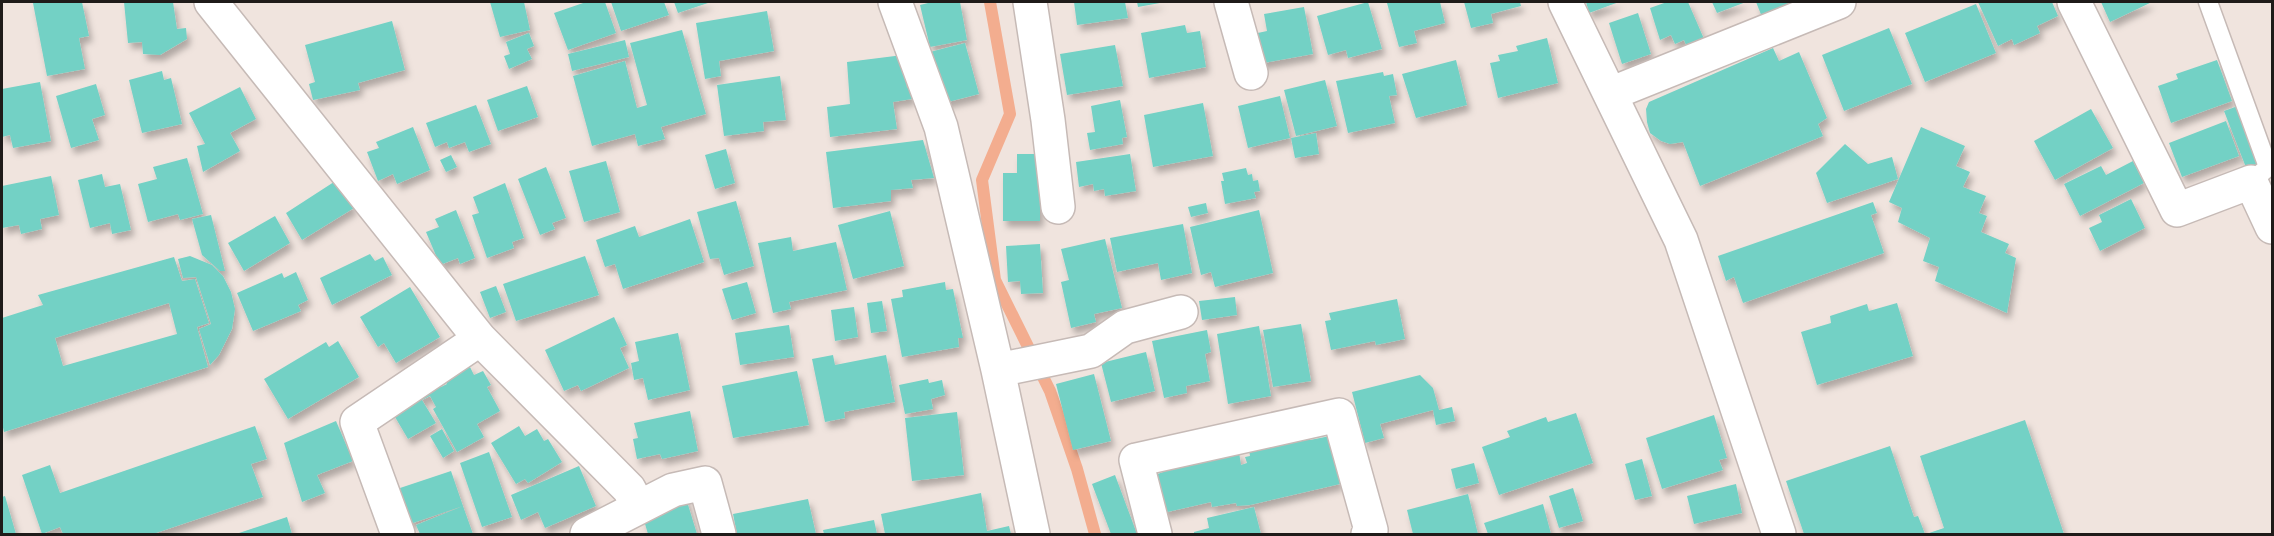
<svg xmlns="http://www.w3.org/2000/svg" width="2274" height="536" font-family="'DejaVu Sans',sans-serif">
  <defs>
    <filter id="shadow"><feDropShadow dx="3.5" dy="6" stdDeviation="3" flood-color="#0004"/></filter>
  </defs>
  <rect width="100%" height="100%" fill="#f0e4de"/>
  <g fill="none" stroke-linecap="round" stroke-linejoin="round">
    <!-- stream -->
    <path stroke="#f3ad8f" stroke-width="12" d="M990,2L1010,114L982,180L995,280L1050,391L1077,469L1095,534"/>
  </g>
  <!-- building -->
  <path fill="#73d1c5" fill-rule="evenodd" filter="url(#shadow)" d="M38,2H82L89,36L79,38L85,69L47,76L33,3Z
    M124,2H173L177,29L186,28L187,39L160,55L143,54L142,42L128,43Z
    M490,2H524L530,30L500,37Z
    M586,2H605L616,33L568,50L554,13Z
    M611,2H664L669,15L621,31Z
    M674,2H711L678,13Z
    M932,2H960L967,40L930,47L920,5Z
    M1074,2H1125L1128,18L1077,25Z
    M1137,2H1160V3L1138,7Z
    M1368,2L1382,49L1348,58L1346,50L1328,55L1317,16Z
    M1394,2H1440L1445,23L1414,31L1417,43L1399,47L1387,3Z
    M1464,2H1520L1521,6L1491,14L1493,23L1471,28Z
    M1586,2H1619L1589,13Z
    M1667,2H1688L1704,39L1687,47L1684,40L1675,44L1671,35L1660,40L1650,8Z
    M1712,2H1746L1717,13Z
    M1756,2H1794L1795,4L1762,17Z
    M1978,2H2052L2058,16L2037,26L2040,33L2014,45L2012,39L1998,46Z
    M2101,2H2152L2110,22Z
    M1976,4L1996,53L1925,82L1905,33Z
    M1304,7L1313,54L1258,64L1253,34L1267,31L1264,14Z
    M767,11L774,51L719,61L721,76L705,79L696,23Z
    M1638,13L1651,54L1622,64L1609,23Z
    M392,21L405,70L358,83L360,90L313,100L309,84L315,82L305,45Z
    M1185,25L1187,33L1200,31L1206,67L1149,78L1141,33Z
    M1889,28L1912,84L1844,111L1822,55Z
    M682,30L706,114L661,127L665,139L638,146L635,134L592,146L573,76L625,61L637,108L647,105L630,43Z
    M529,33L534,46L527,49L532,59L509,69L504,56L510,54L506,42Z
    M1547,38L1558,83L1498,98L1490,63L1500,61L1498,55L1518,51L1516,46Z
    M625,40L629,57L572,71L568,54Z
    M965,43L979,94L940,104L926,53Z
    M1115,45L1123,86L1067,95L1060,54Z
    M1773,48L1779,61L1799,52L1827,118L1818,124L1823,136L1700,186L1683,142L1670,144L1661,141L1650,133L1647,122L1646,109L1649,102Z
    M903,55L907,88H911L912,99L893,102L897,129L830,137L827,107L850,104L847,62Z
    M1456,60L1467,105L1416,118L1402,74Z
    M2217,60L2232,101L2171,123L2158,86L2178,79L2176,74Z
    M162,71L164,80L171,78L182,124L142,133L129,80Z
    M1383,72L1384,76L1393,74L1397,95L1389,96L1395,123L1348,133L1336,81Z
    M780,76L786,120L763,122L764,131L724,136L717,85Z
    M1325,80L1337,126L1296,136L1284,90Z
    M40,82L51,141L13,148L10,135L2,137V89Z
    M96,84L105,115L92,119L99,140L71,148L56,96Z
    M527,86L538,117L498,131L487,100Z
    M240,87L256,119L230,133L240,151L203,172L197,146L205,144L189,113Z
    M1280,96L1290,138L1248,148L1238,106Z
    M1120,100L1127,137L1122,138L1123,144L1090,150L1087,133L1095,132L1091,106Z
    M1203,103L1213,156L1153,167L1144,115Z
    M476,105L491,144L469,152L465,142L449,148L447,142L435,147L426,123Z
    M2238,106L2262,165L2247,170L2224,111Z
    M2091,109L2113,148L2055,180L2034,141Z
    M2226,121L2239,156L2182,177L2169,143Z
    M413,127L430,170L397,184L393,174L378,181L367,152L379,148L376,142Z
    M1921,127L1965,146L1956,166L1970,172L1963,187L1986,196L1979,213L1987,216L1981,232L2009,244L2005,253L2016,258L2007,313L1935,281L1939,267L1923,261L1930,238L1898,222L1902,208L1889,202Z
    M1316,133L1319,154L1295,158L1291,138Z
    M923,140L934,178L911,180L913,188L891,190V201L833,208L826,152Z
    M1845,144L1868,164L1892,157L1898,179L1827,203L1816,173Z
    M726,149L735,183L715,189L705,155Z
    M1017,154H1040V221H1003V173H1017Z
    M1130,154L1136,191L1105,196L1104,189L1094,191L1093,184L1079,187L1076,162Z
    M451,155L457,167L446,172L440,160Z
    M187,158L203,214L180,220L178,214L148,222L138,184L157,179L153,167Z
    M606,161L620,212L584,222L569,171Z
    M2133,161L2144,183L2080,216L2064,184L2101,166L2106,175Z
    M546,167L566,218L552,223L555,229L540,235L518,179Z
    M1246,168L1248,175L1252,174L1253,181L1258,180L1260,191L1254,192L1256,198L1225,204L1221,181H1224L1222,173Z
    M102,174L105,187L120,184L131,230L112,234L110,223L90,228L78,180Z
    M51,176L59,215L40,219L42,229L21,234L19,225L2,228V186Z
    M337,180L354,208L302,240L286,213Z
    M505,183L524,238L512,242L514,248L487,258L472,215L479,213L473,197Z
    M2131,199L2145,228L2100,251L2089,228L2102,222L2099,215Z
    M736,201L754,266L724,275L719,258L710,259L697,212Z
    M1873,202L1877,213L1871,215L1884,253L1743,303L1734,277L1726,281L1718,256Z
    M1206,203L1208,213L1191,217L1188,207Z
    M456,210L475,258L460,264L458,258L440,265L426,232L439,227L435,219Z
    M1259,210L1273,273L1215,287L1211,272L1201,275L1190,227Z
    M890,211L904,266L853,279L838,225Z
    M211,215L225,271H220L202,255L192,219Z
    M275,216L290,243L244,271L228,243Z
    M690,219L704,262L623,289L615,264L605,267L596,240L635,226L639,237Z
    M1183,224L1192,273L1161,280L1158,263L1117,272L1110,238Z
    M791,237L793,251L836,242L847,290L789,302L791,309L773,313L758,243Z
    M1105,239L1122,308L1094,314L1096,322L1071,328L1061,282L1069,280L1061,249Z
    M1040,244L1043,293L1021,294L1020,281L1008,282L1006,246Z
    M370,254L375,261L383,257L392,275L332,305L320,278Z
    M190,256L212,265L223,276L231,292L235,309L232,329L219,355L210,365L199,329L211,324L196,277L183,278L178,259Z
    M585,256L599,295L516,321L503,284Z
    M174,257L182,281L195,279L209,323L197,327L208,367L4,432L2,423V318L43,305L38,295ZM169,303L177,334L63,366L55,338Z
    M296,272L308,300L298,305L301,311L253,331L237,293L282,273L284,278Z
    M747,282L756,313L732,320L722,289Z
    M945,282L946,290L953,289L963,338H958L959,347L902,357L891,299L903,297L902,290Z
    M496,286L506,312L490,318L480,292Z
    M410,287L440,337L396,363L384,343L378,347L360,317Z
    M1235,297L1237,315L1202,320L1199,301Z
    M1397,299L1405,339L1376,345L1375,341L1331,350L1325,321L1331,320L1329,313Z
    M882,301L887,331L871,333L867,303Z
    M1897,303L1913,356L1817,385L1801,332L1831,323L1830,316L1867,304L1869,311Z
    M854,307L858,337L835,341L831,310Z
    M614,317L627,345L620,348L629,368L581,391L578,385L564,391L545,350Z
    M1301,324L1311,381L1273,387L1263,330Z
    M789,325L794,357L740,365L735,333Z
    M1259,326L1271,396L1228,404L1217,334Z
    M1207,330L1211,352L1205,354L1210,381L1186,386L1187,393L1164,398L1152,341Z
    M678,333L690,390L648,400L643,378L634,380L631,363L639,361L635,342Z
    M338,341L359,377L288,419L264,379L326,342L329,347Z
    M1146,352L1155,391L1111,402L1101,363Z
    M833,355L835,365L886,355L895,402L844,412L845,418L825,422L812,359Z
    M469,365L474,375L483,371L491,385L487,387L500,411L477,424L484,437L457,452L433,409L436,407L430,396L422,400L436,423L408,439L388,405L438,381L441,387L447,384L444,379Z
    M797,371L809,425L733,438L722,386Z
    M1094,374L1111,441L1073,450L1056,384Z
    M1420,375L1433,388L1439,410L1452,407L1455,421L1436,425L1433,410L1380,424L1384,438L1365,443L1352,392Z
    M928,379L929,383L942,380L945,395L931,399L933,409L905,414L899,385Z
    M690,411L698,451L662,459L660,454L637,459L633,439L638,438L634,423Z
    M957,412L964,475L912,481L905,418Z
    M1576,413L1593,463L1499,495L1482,447L1510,437L1507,431L1546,417L1548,422Z
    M1714,415L1727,458L1719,460L1723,470L1662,489L1646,438Z
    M2025,420L2064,534H1926L1944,528L1920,456Z
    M336,421L353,461L317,475L325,493L302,502L284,443Z
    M255,426L267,459L251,464L263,497L153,534H63L60,527L42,534L22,475L50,465L60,493Z
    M519,426L525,436L537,429L544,441L548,439L562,462L528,483L525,479L516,484L491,443Z
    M442,429L454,451L443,458L430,436Z
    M1310,436V440L1330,436L1340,484L1250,505L1237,506L1236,503L1212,507L1211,502L1163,513L1155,475L1163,472L1162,469L1239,452L1241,465L1247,463L1245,457L1250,456L1249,450Z
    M1890,446L1914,517L1918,516L1925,534H1804L1786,481Z
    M489,452L512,517L482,527L460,463Z
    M1642,459L1652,496L1635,500L1625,464Z
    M1474,463L1479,483L1456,489L1451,469Z
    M579,466L596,506L545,528L538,512L521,520L511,495Z
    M451,471L463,506L410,524L397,489Z
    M1115,475L1137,534H1111L1092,484Z
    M1736,484L1742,513L1694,524L1687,496Z
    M1573,488L1583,521L1559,528L1549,496Z
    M981,493L987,531L1009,526L1011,534H885L881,514Z
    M1468,494L1478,534H1413L1407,510Z
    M685,495L697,534H648L643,517Z
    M5,496L16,534H2V497Z
    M808,499L816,534H737L733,514Z
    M1543,504L1551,534H1488L1484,523Z
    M463,506L473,534H420L416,525Z
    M1254,507L1261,534H1194V532L1209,528L1207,518Z
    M287,517L292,534H236Z
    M874,520L877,534H824L823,530Z"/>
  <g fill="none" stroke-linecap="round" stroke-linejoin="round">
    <defs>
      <path id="service" d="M2208,2L2268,167L2251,182"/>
      <path id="minor" d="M211,2L480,339L629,489L638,506
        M895,2L941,127L998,370L1033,534
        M1030,2L1048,120L1058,207
        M1231,2L1251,73
        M1565,2L1681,240L1779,534
        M2074,2L2177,210L2251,182L2272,227
        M1610,94L1839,2
        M998,370L1091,351L1125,327L1181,312
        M398,534L357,422L480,339
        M587,534L673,490L705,483L719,534
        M1155,534L1136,460L1339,415L1371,530L1368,534"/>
    </defs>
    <!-- service casing -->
    <use href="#service" stroke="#c6bab6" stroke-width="21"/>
    <!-- minor casing -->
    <use href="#minor" stroke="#c6bab6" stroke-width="36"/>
    <!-- service -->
    <use href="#service" stroke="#fff" stroke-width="18"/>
    <!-- minor -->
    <use href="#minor" stroke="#fff" stroke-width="33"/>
  </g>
  <!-- border -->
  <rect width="2274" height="536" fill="none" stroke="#1f1b19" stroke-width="6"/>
</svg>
